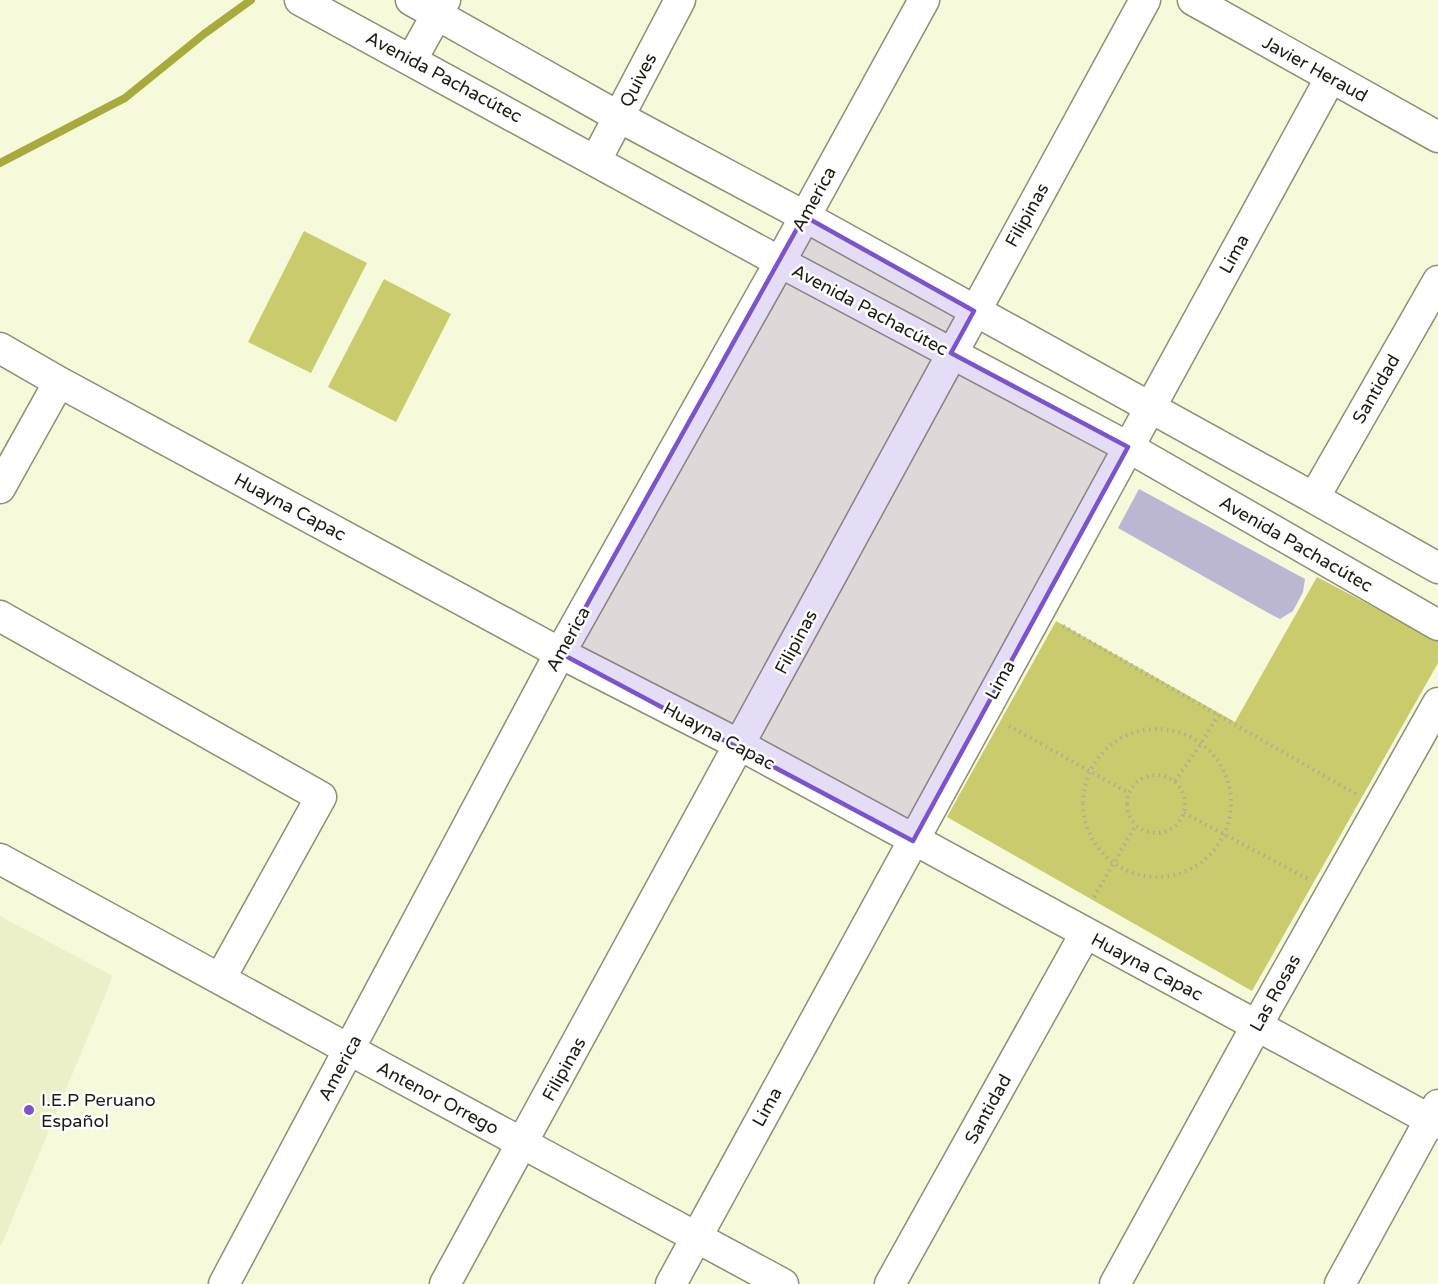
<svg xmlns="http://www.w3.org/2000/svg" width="1438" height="1284" font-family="'Varela Round',sans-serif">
  <rect width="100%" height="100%" fill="#f7f9db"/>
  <!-- built -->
  <path fill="#edefc9" d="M0,916L113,976L1,1246L0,1245Z"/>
  <!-- green -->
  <path fill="#c9cb6c" d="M304,231L367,263L311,373L248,342Z
    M384,279L451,314L396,422L328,387Z
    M1317,577L1438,641V663L1252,991L947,817L1056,621L1235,722Z"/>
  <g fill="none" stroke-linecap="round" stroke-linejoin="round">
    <!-- stream -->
    <path stroke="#a8aa3e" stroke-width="8" d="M0,163L125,98L204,34L251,0"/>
  </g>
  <!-- building -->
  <path fill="#bbb6d1" d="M1139,489L1305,579L1303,592L1293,611L1280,619L1272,615L1118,528Z"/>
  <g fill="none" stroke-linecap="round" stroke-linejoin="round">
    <defs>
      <path id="minor" d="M300,0L780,262L1128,447L1438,625
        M411,0L619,117L804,216L1314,498L1438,568
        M1193,0L1438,137
        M412,59L445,0
        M596,160L680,0
        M0,348L59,382L560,653L740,745L1438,1124
        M0,488L59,382
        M1314,498L1438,281
        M0,616L321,797L220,979
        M0,859L350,1050L783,1284
        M224,1284L560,653L780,262L924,0
        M445,1284L1145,0
        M671,1284L1331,77
        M890,1284L1085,934
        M1115,1284L1257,1025L1438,703
        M1340,1284L1438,1105"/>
    </defs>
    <!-- minor casing -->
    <use href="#minor" stroke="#8d8e73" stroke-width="33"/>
    <!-- path -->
    <path stroke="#acad96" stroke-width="4" stroke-dasharray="1.5 4.5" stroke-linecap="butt" d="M1063,626L1356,794
      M1009,726L1129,793
      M1083 803a74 74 0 1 1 148 0a74 74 0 1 1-148 0Z
      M1127 804a29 29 0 1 1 58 0a29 29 0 1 1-58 0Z
      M1175,781L1201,744L1218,715
      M1184,813L1308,879
      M1094,897L1136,825"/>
    <!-- minor -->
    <use href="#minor" stroke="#fff" stroke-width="30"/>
  </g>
  <!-- marked area -->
  <path fill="#7b53cd" fill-opacity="0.2" stroke="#7b53cd" stroke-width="4.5" stroke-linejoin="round" d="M804,216L974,311L951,353L1128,447L913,841L560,653Z"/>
  <!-- markers -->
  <circle fill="#7b53cd" stroke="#fff" stroke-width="2" cx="29" cy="1110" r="6"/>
  <g text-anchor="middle" stroke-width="5" stroke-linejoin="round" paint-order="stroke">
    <!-- street labels -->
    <g font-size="18" fill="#1b1c11" stroke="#fff">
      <text transform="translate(1315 69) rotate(29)" y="6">Javier Heraud</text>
      <text transform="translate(444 77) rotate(28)" y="6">Avenida Pachacútec</text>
      <text transform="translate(638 80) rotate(-62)" y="6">Quives</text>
      <text transform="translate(814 199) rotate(-61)" y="6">America</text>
      <text transform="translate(1027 215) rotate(-61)" y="6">Filipinas</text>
      <text transform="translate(1234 254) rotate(-61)" y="6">Lima</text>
      <text transform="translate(870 310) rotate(28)" y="6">Avenida Pachacútec</text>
      <text transform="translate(1376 389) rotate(-60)" y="6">Santidad</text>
      <text transform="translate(290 507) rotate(28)" y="6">Huayna Capac</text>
      <text transform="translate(1296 544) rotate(30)" y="6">Avenida Pachacútec</text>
      <text transform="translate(568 639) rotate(-61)" y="6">America</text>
      <text transform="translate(796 642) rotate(-62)" y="6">Filipinas</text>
      <text transform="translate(1000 680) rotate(-61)" y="6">Lima</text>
      <text transform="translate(719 736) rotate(28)" y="6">Huayna Capac</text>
      <text transform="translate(1147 967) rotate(28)" y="6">Huayna Capac</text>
      <text transform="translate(1275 993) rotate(-61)" y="6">Las Rosas</text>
      <text transform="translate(340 1068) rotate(-62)" y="6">America</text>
      <text transform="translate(564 1069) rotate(-61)" y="6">Filipinas</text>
      <text transform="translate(438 1098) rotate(28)" y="6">Antenor Orrego</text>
      <text transform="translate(767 1107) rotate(-61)" y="6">Lima</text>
      <text transform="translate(988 1109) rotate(-61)" y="6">Santidad</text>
    </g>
    <!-- poi labels -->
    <g font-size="18" fill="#1b1c11" stroke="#fff" text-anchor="start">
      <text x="41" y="1106">I.E.P Peruano<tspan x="41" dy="21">Español</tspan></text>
    </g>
  </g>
</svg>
